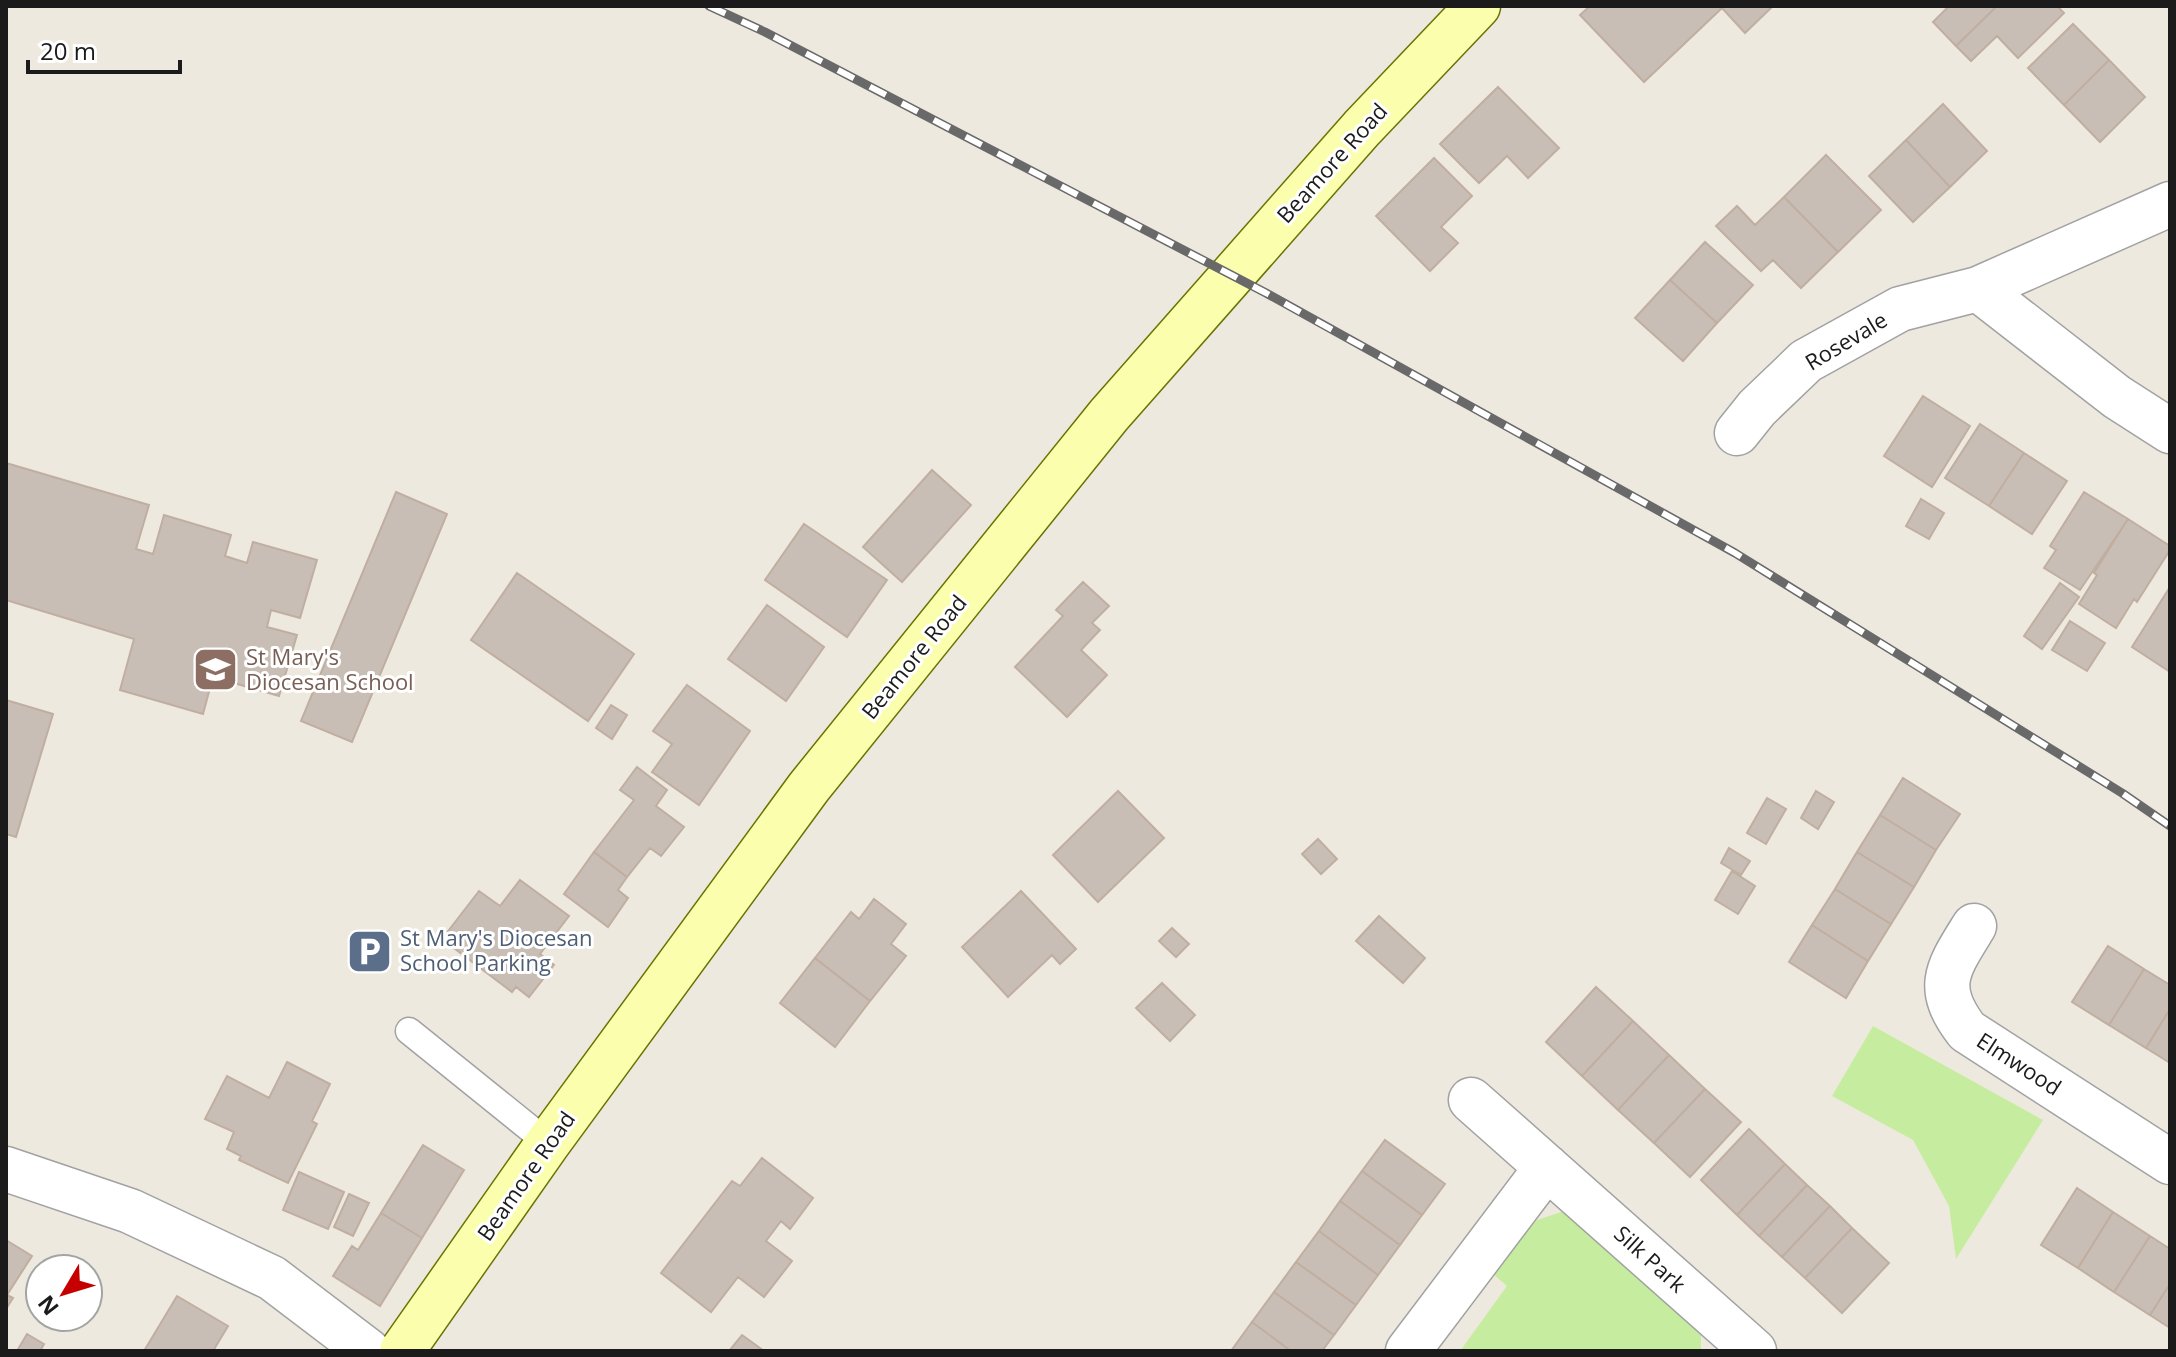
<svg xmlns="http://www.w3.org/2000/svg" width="2176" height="1357" font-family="'Open Sans',sans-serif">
  <rect width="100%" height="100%" fill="#eee9df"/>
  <!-- grass -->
  <path fill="#c6ed9f" d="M1873,1026L2043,1120L1956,1259L1949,1206L1913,1140L1832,1096Z
    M1564,1211L1701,1332V1351H1460L1507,1286L1493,1274L1517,1242L1537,1220Z"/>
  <!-- building -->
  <path fill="#c9beb5" stroke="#c0aea0" stroke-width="2" d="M1590,6H1773L1745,33L1722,8L1644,82L1580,15Z
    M1949,6H1997L1956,46L1933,22Z
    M1997,6H2057L2064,13L2018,58L1997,36L1971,61L1956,46Z
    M2073,24L2109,60L2064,105L2028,68Z
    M2109,60L2145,97L2100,142L2064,105Z
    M1498,87L1559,148L1528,178L1507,156L1479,183L1440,144Z
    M1943,104L1987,151L1950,187L1906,140Z
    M1906,140L1950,187L1913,222L1869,176Z
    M1826,155L1881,210L1838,252L1784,197Z
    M1434,158L1472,196L1441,227L1458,243L1430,271L1376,216Z
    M1784,197L1838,252L1801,288L1773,260L1761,271L1716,226L1737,206L1755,225Z
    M1705,242L1753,285L1717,323L1670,280Z
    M1670,280L1717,323L1683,361L1635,318Z
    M1923,396L1970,426L1932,487L1884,456Z
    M1980,424L2024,453L1989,506L1945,478Z
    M2024,453L2067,481L2032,534L1989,506Z
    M6,463L149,505L136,549L153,554L164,515L231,535L225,556L247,563L253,542L317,560L300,618L271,610L267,627L297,635L279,696L213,677L203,714L120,690L134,639L6,600Z
    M932,470L971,505L902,582L863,547Z
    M396,492L447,514L352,742L301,721Z
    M2084,492L2128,519L2080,590L2044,568L2056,550L2050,546Z
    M1921,499L1944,513L1929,539L1906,526Z
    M2128,519L2170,546V550L2137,602L2134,599L2116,628L2079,604L2097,575L2094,573Z
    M804,524L887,580L847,637L765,580Z
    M517,573L634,654L588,721L471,640Z
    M1083,582L1109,606L1092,623L1100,630L1081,650L1107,675L1067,717L1015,667L1063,616L1056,610Z
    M2060,583L2079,597L2042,649L2024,636Z
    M2170,587V672L2132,647Z
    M767,605L824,647L786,701L728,659Z
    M2070,621L2105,643L2087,671L2052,650Z
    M687,685L750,731L699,805L652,772L672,744L653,731Z
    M6,700L53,714L16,837L6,834Z
    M611,705L627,715L612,739L596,728Z
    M637,767L667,790L656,806L684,827L661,856L650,848L627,877L594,852L634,800L620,790Z
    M1903,778L1960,814L1936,850L1880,815Z
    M1118,791L1164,838L1098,902L1053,855Z
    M1816,791L1834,802L1818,829L1801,818Z
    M1767,798L1786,809L1766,844L1747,833Z
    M1880,815L1936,850L1914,887L1857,852Z
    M1318,839L1337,859L1321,874L1302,854Z
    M1729,848L1750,861L1741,875L1721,863Z
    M594,852L627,877L618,890L628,898L608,927L564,894Z
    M1857,852L1914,887L1891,924L1835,889Z
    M1732,871L1755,886L1738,914L1715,900Z
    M520,880L569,916L540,954L554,965L529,997L516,987L512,992L442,939L479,891L500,906Z
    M1835,889L1891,924L1868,961L1812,925Z
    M1021,891L1076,949L1060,964L1052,955L1008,997L962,947Z
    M874,899L906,924L891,944L906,956L870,1001L815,958L851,912L859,919Z
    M1379,916L1425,958L1403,983L1356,941Z
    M1812,925L1868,961L1846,998L1789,962Z
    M1172,928L1189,944L1176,957L1159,941Z
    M2108,946L2144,969L2109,1025L2072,1002Z
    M815,958L870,1001L835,1047L780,1003Z
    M2144,969L2170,985V1009L2146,1048L2109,1025Z
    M1162,983L1195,1015L1170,1041L1136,1008Z
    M1596,987L1633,1021L1582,1076L1546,1042Z
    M2170,1009V1063L2146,1048Z
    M1633,1021L1669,1055L1618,1110L1582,1076Z
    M1669,1055L1705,1089L1654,1143L1618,1110Z
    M287,1062L330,1084L312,1121L317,1124L288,1183L239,1160L241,1156L227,1149L234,1132L205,1119L227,1076L269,1098Z
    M1705,1089L1741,1122L1690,1177L1654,1143Z
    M1749,1129L1785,1164L1737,1215L1701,1180Z
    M1385,1140L1445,1184L1422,1215L1362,1171Z
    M423,1145L464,1170L422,1238L381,1213Z
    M762,1158L813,1198L790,1229L781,1221L766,1241L792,1261L764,1297L738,1277L711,1312L661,1273L732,1181L740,1186Z
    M1785,1164L1807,1185L1759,1236L1737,1215Z
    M1362,1171L1422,1215L1400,1245L1340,1201Z
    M299,1172L344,1192L328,1229L283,1210Z
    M1807,1185L1830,1206L1782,1257L1759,1236Z
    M2077,1188L2113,1212L2078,1268L2041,1245Z
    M349,1194L369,1203L353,1236L334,1227Z
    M1340,1201L1400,1245L1378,1275L1319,1231Z
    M1830,1206L1852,1228L1805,1278L1782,1257Z
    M2113,1212L2150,1236L2114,1292L2078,1268Z
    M381,1213L422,1238L380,1306L333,1276L352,1246L358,1250Z
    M1852,1228L1889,1263L1842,1313L1805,1278Z
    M1319,1231L1378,1275L1356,1305L1296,1262Z
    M2150,1236L2170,1249V1284L2150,1315L2114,1292Z
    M6,1240L32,1256L7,1295L13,1298L6,1309Z
    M1296,1262L1356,1305L1334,1335L1274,1292Z
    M2170,1284V1328L2150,1315Z
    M1274,1292L1334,1335L1322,1351H1291L1252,1322Z
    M177,1296L228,1326L213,1351H144Z
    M1252,1322L1291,1351H1231Z
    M27,1334L44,1344L40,1351H17Z
    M742,1335L764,1351H729Z"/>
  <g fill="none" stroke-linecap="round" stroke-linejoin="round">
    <defs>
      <path id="service" d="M409,1031L548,1143"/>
      <path id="minor" d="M1978,289L2170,204
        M1737,433L1757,408L1806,361L1900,309L1978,289L2117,397L2170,431
        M1974,926C1948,968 1933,987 1967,1031L2170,1162
        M1471,1100L1754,1351
        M6,1169L130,1211L272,1278L368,1351
        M1408,1351L1547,1167"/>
      <path id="secondary" d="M402,1351L548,1143L809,787L1109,415L1362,128L1478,6"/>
    </defs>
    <!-- service casing -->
    <use href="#service" stroke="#a2a2a2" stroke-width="29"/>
    <!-- minor casing -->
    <use href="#minor" stroke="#a2a2a2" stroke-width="47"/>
    <!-- secondary casing -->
    <use href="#secondary" stroke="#687400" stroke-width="47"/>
    <!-- service -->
    <use href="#service" stroke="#fff" stroke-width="26"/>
    <!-- minor -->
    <use href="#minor" stroke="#fff" stroke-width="44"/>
    <!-- secondary -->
    <use href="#secondary" stroke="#fbfeac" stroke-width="44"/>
    <defs>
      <path id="rail" d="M709,6L765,32L1266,293L1735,553L2122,793L2170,826"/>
    </defs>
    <!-- rail casing -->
    <use href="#rail" stroke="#696969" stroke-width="9"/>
    <!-- rail -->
    <use href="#rail" stroke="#fff" stroke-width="6" stroke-dasharray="18" stroke-linecap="butt"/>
  </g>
  <!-- icons -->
  <defs>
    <symbol id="school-square" viewBox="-11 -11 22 22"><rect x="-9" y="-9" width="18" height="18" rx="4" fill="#8d6e63" stroke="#fff"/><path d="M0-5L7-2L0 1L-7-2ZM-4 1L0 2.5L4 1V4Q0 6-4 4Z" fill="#fff"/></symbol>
    <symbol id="parking-square" viewBox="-11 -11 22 22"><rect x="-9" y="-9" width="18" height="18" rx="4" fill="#5c6f8a" stroke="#fff"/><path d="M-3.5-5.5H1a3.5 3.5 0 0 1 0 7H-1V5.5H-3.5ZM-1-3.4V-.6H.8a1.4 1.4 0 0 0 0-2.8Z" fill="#fff"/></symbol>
  </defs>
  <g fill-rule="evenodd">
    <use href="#school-square" x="190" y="644" width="51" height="51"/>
    <use href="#parking-square" x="344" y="926" width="51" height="51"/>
  </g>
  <g text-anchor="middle" stroke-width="6" stroke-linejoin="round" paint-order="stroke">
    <!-- street labels -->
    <g font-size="22" fill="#1b1b1b" stroke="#fff">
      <text transform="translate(1332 163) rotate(-48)" y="8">Beamore Road</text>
      <text transform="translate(1846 341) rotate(-31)" y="8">Rosevale</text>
      <text transform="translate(914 657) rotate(-51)" y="8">Beamore Road</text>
      <text transform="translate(2019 1064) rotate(33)" y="8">Elmwood</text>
      <text transform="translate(526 1176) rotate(-55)" y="8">Beamore Road</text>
      <text transform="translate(1650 1259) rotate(42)" y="8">Silk Park</text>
    </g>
    <!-- education labels -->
    <g font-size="22" fill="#785e54" stroke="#fff" text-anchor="start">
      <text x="246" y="665">St Mary's<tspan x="246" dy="25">Diocesan School</tspan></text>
    </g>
    <!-- service labels -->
    <g font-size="22" fill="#4e5e75" stroke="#fff" text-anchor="start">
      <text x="400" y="946">St Mary's Diocesan<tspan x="400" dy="25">School Parking</tspan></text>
    </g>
  </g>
  <!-- border -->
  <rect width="2176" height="1357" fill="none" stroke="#1b1b1b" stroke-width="16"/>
  <!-- north arrow -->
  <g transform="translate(64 1293) rotate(232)"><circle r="38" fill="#ffffff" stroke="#a4a4a4" stroke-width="2"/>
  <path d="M0-6L14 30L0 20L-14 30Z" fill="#c60001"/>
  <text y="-12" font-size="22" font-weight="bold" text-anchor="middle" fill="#1b1b1b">N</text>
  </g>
  <!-- scale -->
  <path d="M28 60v12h152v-12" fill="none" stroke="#1b1b1b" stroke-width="4"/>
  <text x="40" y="60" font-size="24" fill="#1b1b1b" stroke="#ffffff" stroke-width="6" paint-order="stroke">20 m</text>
</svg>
